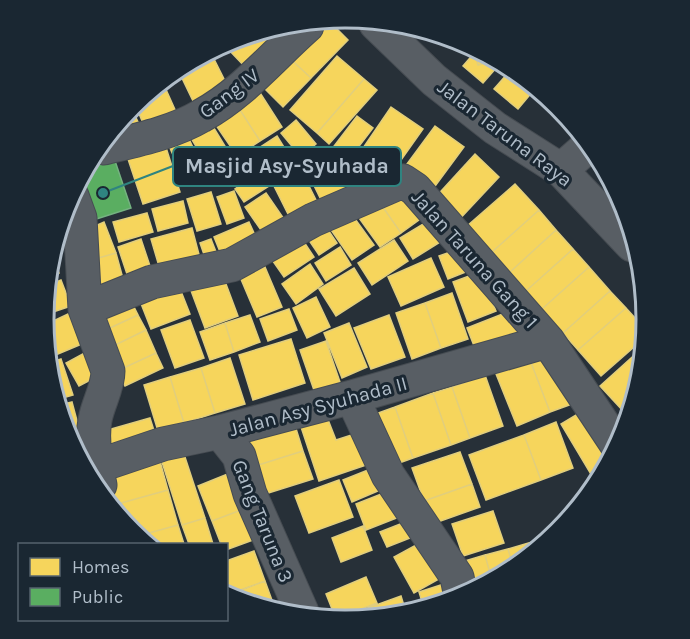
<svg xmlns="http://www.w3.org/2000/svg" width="690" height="639" font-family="Karla,sans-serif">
  <rect width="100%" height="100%" fill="#273038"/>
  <!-- homes -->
  <path fill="#f6d55c" stroke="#e1ce7d" stroke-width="1.5" d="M329,21L348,40L311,78L284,53L311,25Z
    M295,28L249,71L224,45L230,41Z
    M474,50L491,61L478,65Z
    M476,51L498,66L483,83L463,66Z
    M211,53L228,87L194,103L180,74Z
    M284,53L311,78L283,107L257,81Z
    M337,56L364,79L317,133L290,110Z
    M508,73L534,90L518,109L494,89Z
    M364,79L377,90L329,144L317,133Z
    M164,85L177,114L145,128L135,104Z
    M255,85L282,127L260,141L233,99Z
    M233,99L260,141L237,156L209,115Z
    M548,99L558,107L568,121L547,101Z
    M131,107L138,122L114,133Z
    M391,107L423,129L394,170L363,148Z
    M357,116L373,128L347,162L331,150Z
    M209,120L231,156L209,168L188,133Z
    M296,120L316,144L301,157L281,133Z
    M435,126L464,147L430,193L401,172Z
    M277,136L287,152L262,169L251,153Z
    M189,139L205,173L185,182L170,148Z
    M164,141L180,192L143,204L126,153Z
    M330,149L352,194L325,208L303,163Z
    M475,154L499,177L456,223L432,201Z
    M295,158L321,210L293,224L267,172Z
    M372,162L382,182L359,194L349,175Z
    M259,172L269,186L244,202L235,189Z
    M515,184L539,210L492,252L467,226Z
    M402,188L423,217L401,233L380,203Z
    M234,191L244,218L227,224L217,197Z
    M211,192L221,224L197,231L187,199Z
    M266,193L284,219L263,233L245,207Z
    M183,201L188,223L158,231L152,209Z
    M380,203L401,233L380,247L359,218Z
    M539,210L556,230L509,273L492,252Z
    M350,212L374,245L352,260L329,227Z
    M147,213L153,232L119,242L113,222Z
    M433,218L445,239L413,259L400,238Z
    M322,221L337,243L319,255L304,233Z
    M104,222L116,253L84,262V231Z
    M249,222L261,248L225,264L214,237Z
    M192,228L201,262L161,273L151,239Z
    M556,230L573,249L526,291L509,273Z
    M300,236L314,257L284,277L270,257Z
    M141,239L153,275L130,283L118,247Z
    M211,239L220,262L208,266L200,243Z
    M394,240L408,261L372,285L358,263Z
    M340,247L351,265L326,281L315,263Z
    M459,249L468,271L448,279L439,256Z
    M573,249L589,267L542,309L526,291Z
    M116,253L125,286L91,295L84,262Z
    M431,258L444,287L401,306L388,277Z
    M55,262L59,273L52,276Z
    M310,264L323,284L296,304L282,284Z
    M265,267L282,307L257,317L240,277Z
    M589,267L610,291L563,333L542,309Z
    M354,268L370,294L336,316L319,289Z
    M480,272L496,311L468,322L453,282Z
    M223,276L238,316L205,328L190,288Z
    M61,280L71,306L50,313L47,304L51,284Z
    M177,281L190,314L151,329L138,296Z
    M610,291L626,308L578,350L563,333Z
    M452,293L468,339L441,348L425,303Z
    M129,297L138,315L99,333L91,315Z
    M316,297L330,327L307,338L293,308Z
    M425,303L441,348L412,359L396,313Z
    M47,304L50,313L44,316Z
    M626,308L645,329L643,339L601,376L578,350Z
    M289,309L297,330L268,341L260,319Z
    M515,309L526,338L478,356L467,328Z
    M70,313L84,343L51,357L45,325Z
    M138,315L146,330L107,349L99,333Z
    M250,315L260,342L234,352L225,323Z
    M389,315L405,357L371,369L354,328Z
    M190,320L204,358L175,368L161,330Z
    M225,323L234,352L210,360L200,332Z
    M349,323L367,367L342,378L324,333Z
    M146,330L156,353L117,371L107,349Z
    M291,339L305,383L253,400L239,355Z
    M326,341L341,385L315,393L300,350Z
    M641,349L628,411L625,413L600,386Z
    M90,350L102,374L79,386L66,363Z
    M551,352L572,404L550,412L530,360Z
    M156,353L163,368L125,386L117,371Z
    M230,358L245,404L215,413L201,368Z
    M61,359L73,395L59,399L52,362Z
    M530,360L550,412L517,426L496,374Z
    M201,368L215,413L184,423L170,377Z
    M485,375L503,426L470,438L452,387Z
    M170,377L184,423L158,431L144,385Z
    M452,387L470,438L451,445L433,393Z
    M433,393L451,445L413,458L395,407Z
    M72,402L88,462H85L66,435L60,405Z
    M395,407L413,458L388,467L370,416Z
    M586,409L612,452L599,471L592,476L561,424Z
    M327,417L336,440L361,432L372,463L319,481L301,427Z
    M150,418L157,440L104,456L97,433Z
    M293,419L303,451L255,466L245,434Z
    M556,422L573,468L541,480L524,435Z
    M524,435L541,480L486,500L469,455Z
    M183,451L205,518L182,525L161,459Z
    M303,451L313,479L265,494L255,466Z
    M460,452L472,484L424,501L412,468Z
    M158,454L168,490L114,505L103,470Z
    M378,466L387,487L352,502L343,480Z
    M235,471L249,507L212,521L198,486Z
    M339,480L353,517L309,533L295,496Z
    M472,484L480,507L432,524L424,501Z
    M394,489L404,515L366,530L356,504Z
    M168,490L178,525L138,536L132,532L114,505Z
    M578,504L570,514L568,507Z
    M249,507L261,537L226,550V544H221L212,521Z
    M493,511L504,543L463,556L452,524Z
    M205,518L213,544H189L182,525Z
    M413,519L420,534L387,547L380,532Z
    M178,525L184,544H150L138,536Z
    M363,526L372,550L341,562L332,538Z
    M558,532V533L545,542L544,537Z
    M427,539L446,575L414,593L394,557Z
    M539,540L541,544L512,563L508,549Z
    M508,549L512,563L491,577L485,555Z
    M254,551L265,581L226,595V561Z
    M485,555L491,577L467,594L458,563Z
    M366,577L377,603L336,619L326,594Z
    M265,581L273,603L267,605L226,596Z
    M453,581L458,599L423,605L419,592Z
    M401,596L405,609L371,616L368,608Z
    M290,598L296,611L270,606Z"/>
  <!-- public -->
  <path fill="#5aae61" stroke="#74b280" stroke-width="1.5" d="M112,152L131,208L90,221L78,186L98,156Z"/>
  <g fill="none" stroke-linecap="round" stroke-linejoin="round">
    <defs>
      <path id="minor" d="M376,24L434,80L495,128L561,170L632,245
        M104,148C137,140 172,133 201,116C242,94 273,56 307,26
        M561,170L586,148
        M72,196L80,218L85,309L108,371C108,388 98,403 95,420C91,440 96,466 100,485
        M85,309L152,282L232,265L313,220L403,181L415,189L548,341L617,445
        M352,397L388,475L457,577L461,597
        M220,432L239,456L250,494L302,612
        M89,469L163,444L220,432L352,397L548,341"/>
    </defs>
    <!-- minor casing -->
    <use href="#minor" stroke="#464c52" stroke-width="35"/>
    <!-- minor -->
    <use href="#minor" stroke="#585e64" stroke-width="33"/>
  </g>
  <g text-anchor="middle" stroke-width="6" stroke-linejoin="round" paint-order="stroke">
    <!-- street labels -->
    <g font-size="20" fill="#b0bdc9" stroke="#1a2732">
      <text transform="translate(229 93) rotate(-37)" y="7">Gang IV</text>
      <text transform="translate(505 133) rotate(37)" y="7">Jalan Taruna Raya</text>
      <text transform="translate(475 259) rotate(48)" y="7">Jalan Taruna Gang 1</text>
      <text transform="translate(318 406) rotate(-15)" y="7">Jalan Asy Syuhada II</text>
      <text transform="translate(263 521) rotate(68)" y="7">Gang Taruna 3</text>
    </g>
  </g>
  <!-- crop -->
  <path d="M0 0H690V639H0ZM54 319a291 291 0 1 1 582 0a291 291 0 1 1-582 0Z" fill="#1a2732" fill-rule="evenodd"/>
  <path fill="none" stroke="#b0bdc9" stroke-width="3" d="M54 319a291 291 0 1 1 582 0a291 291 0 1 1-582 0Z"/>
  <!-- callouts -->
  <path fill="none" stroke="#2f8480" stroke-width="2" d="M103 193L173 166"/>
  <circle fill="#2f8480" stroke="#1a2732" stroke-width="2" cx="103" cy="193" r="6"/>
  <rect fill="#1a2732" stroke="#2f8480" stroke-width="2" x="173" y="147" width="228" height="39" rx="6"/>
  <g font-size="21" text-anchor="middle" font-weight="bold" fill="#b0bdc9">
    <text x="287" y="173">Masjid Asy-Syuhada</text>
  </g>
  <!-- legend -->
  <rect x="18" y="543" width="210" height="78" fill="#1a2732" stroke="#56636e" stroke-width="1.5"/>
  <rect x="30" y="558" width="30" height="18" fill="#f6d55c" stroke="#56636e" stroke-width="1.5"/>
  <text x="72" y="573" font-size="18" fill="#b0bdc9">Homes</text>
  <rect x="30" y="588" width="30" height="18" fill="#5aae61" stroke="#56636e" stroke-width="1.5"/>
  <text x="72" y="603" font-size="18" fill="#b0bdc9">Public</text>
</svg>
